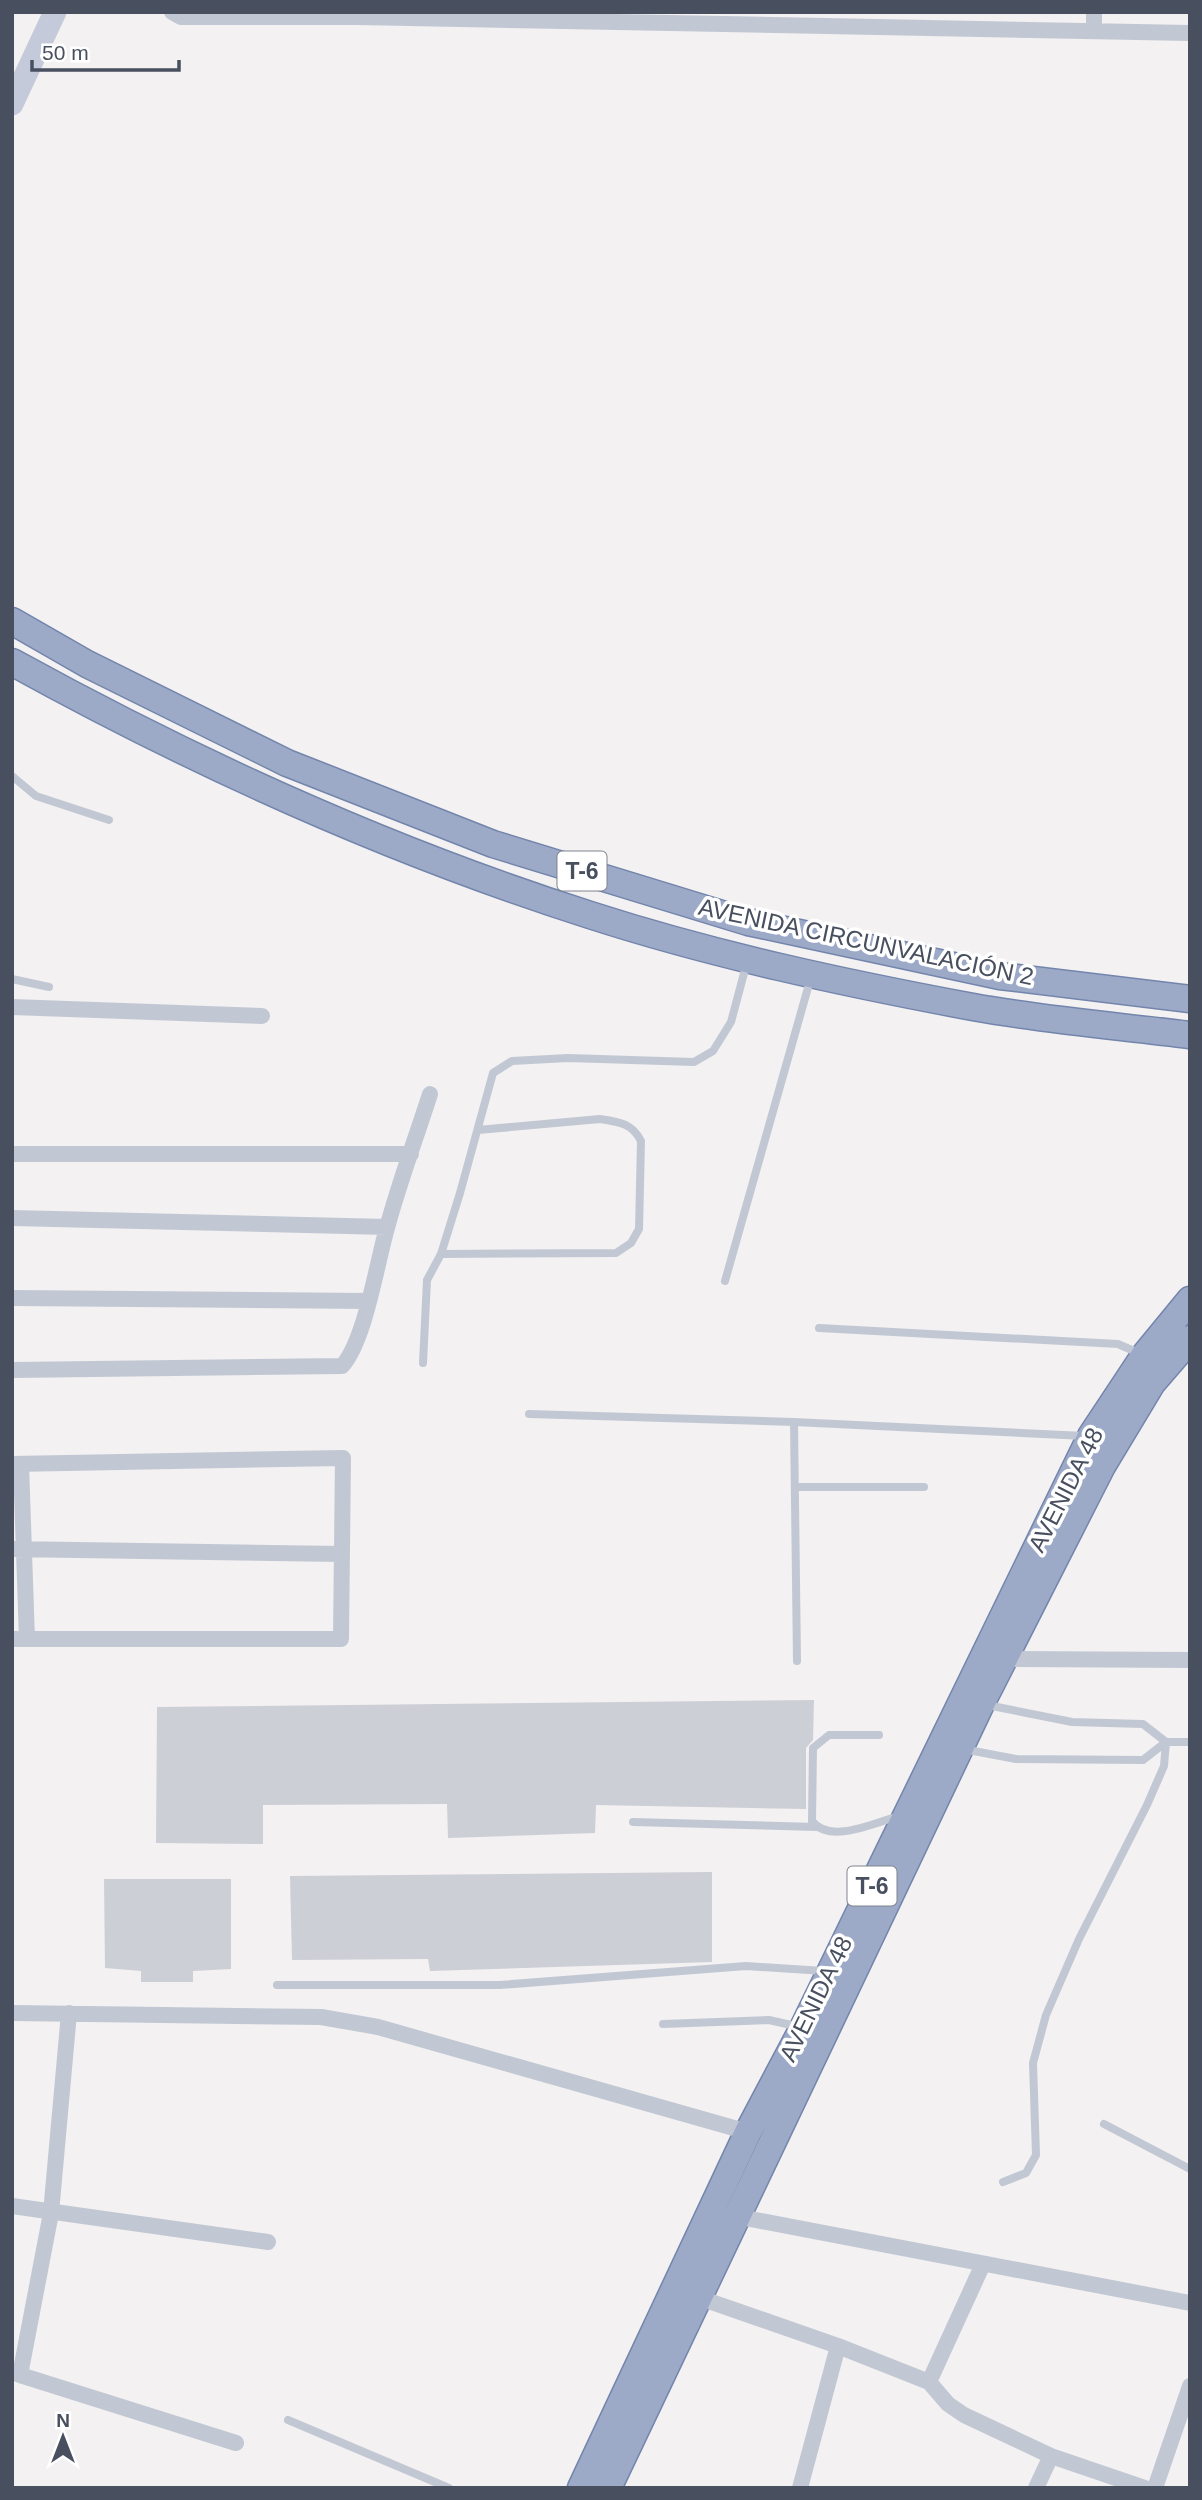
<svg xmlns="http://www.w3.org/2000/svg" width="1202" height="2500" font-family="Helvetica,sans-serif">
  <rect width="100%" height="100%" fill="#f3f1f1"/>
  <!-- building -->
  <path fill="#cdcfd6" d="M814,1700L813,1740L806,1748V1809L596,1805L595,1833L448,1838L447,1804L263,1805V1844L156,1843L157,1707Z
    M712,1872V1962L430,1971L428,1959L292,1960L290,1876Z
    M104,1879H231V1969L193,1971V1982H141V1971L105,1968Z"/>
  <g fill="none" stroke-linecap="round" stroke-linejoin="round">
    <defs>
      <path id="trunk" d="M12,621L87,664L287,763L493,844L748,922L1000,976L1190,999
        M12,662C197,764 389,851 590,915C714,955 844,983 973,1007C1044,1020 1118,1026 1190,1035
        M581,2488L748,2132L803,2028L1091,1436L1144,1356L1190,1300
        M608,2488L981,1704L1102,1466L1152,1383L1190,1339"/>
    </defs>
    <!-- trunk casing -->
    <use href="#trunk" stroke="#7385ac" stroke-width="29"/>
    <!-- service -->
    <path stroke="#c2c8d3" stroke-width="8" d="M12,776L36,796L109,820
      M12,979L49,987
      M441,1254L616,1253L631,1243L639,1229L641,1141C632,1123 619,1122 600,1119L478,1130
      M725,1281L811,977
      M819,1328L1118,1344L1141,1354
      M423,1363L427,1280L441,1254L460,1193L493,1073L512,1061L568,1058L694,1062L713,1051L731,1022L747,962
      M529,1414L794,1422L1085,1436
      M794,1422L797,1661
      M797,1487H924
      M987,1705L1072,1722L1143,1724L1166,1742H1190
      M879,1735H829L813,1748L812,1821C830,1845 876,1822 899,1816
      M963,1749L1016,1759L1143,1760L1166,1742
      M633,1822L817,1827
      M277,1985H500L746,1966L824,1971
      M663,2024L769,2020L800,2027
      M1104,2124L1190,2169
      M1003,2182L1026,2173L1036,2155L1033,2063L1046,2015L1079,1939L1147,1805L1164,1766L1166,1742
      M288,2420L449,2488"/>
    <!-- minor -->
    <path stroke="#c2c8d3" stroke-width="16" d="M172,12L181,17H358L1190,33
      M1094,30V12
      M12,1007L262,1016
      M12,1154H411
      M12,1218L387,1227
      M12,1298L369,1301
      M12,1370L342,1366C365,1341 377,1262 387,1228C399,1183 416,1138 430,1094
      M12,1464L343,1458L341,1639H12
      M21,1464L27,1639
      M12,1549L342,1554
      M1006,1659L1190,1660
      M12,2013L321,2017L378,2027L748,2132
      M12,2206L268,2242
      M735,2216L1190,2303
      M697,2297L838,2346L929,2382L948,2404L964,2415L1051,2456L1145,2488
      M12,2372L20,2375L51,2213L69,2013
      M20,2375L236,2443
      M929,2382L983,2264
      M800,2488L838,2346
      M1036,2488L1051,2456
      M1155,2488L1190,2386"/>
    <!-- secondary -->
    <path stroke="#c4cada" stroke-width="23" d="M12,104L55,12"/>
    <!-- trunk -->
    <use href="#trunk" stroke="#9caac8" stroke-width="26"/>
  </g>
  <g text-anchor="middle" stroke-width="7" stroke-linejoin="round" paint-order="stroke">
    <!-- shield labels -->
    <g fill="#fff" stroke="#7f848f" stroke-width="2">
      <rect x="557.5" y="851.5" width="49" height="39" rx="5"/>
      <rect x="847.5" y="1866.5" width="49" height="39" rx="5"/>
    </g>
    <g font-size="23" font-weight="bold" fill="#48505f">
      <text x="582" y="879">T-6</text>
      <text x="872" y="1894">T-6</text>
    </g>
    <!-- street labels -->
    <g font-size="24" fill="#48505f" stroke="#fff">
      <text transform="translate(866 942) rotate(12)" y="8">AVENIDA CIRCUNVALACIÓN 2</text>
      <text transform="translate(1066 1490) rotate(-63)" y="8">AVENIDA 48</text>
      <text transform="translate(816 1999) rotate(-64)" y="8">AVENIDA 48</text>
    </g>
  </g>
  <!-- border -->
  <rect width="1202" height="2500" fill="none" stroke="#48505f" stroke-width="28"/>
  <!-- north arrow -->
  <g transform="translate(63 2437)" stroke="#ffffff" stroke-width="5" paint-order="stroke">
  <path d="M0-5L12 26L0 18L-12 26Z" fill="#48505f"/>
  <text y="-10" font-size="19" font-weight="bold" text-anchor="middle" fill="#48505f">N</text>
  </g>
  <!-- scale -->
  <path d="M32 60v10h147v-10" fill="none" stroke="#48505f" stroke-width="3.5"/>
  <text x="42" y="60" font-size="21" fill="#48505f" stroke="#ffffff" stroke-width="5" paint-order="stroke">50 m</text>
</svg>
